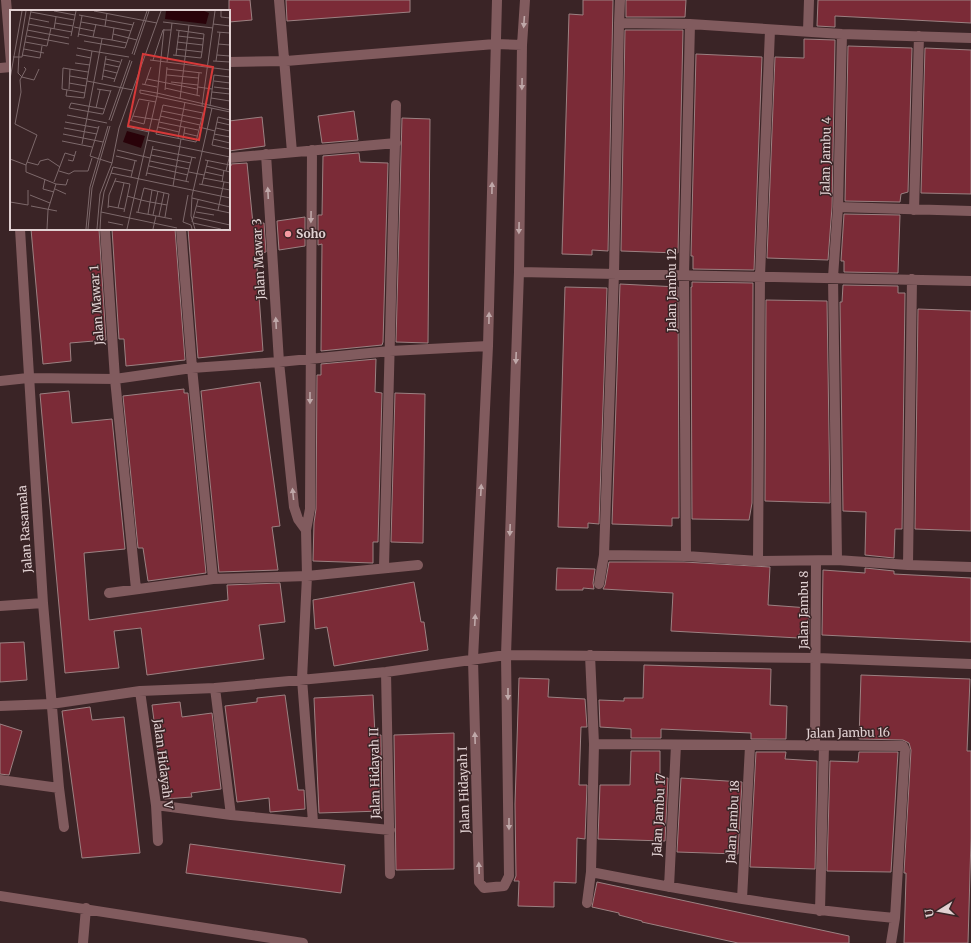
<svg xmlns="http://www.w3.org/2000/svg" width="971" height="943" font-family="Merriweather,serif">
  <rect width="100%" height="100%" fill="#3a2426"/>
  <!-- building -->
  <path fill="#7b2b37" stroke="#9c8182" d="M229,0H250L252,20L229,22Z
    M286,0H410V12L287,21Z
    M583,0H613L608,251L592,250V255L562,254L569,14L583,15Z
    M626,0H686L685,17H626Z
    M818,0H971V23L835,16V27L817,26Z
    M625,30H683L678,253L621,251Z
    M804,39L835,40L832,207L828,260L767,258L775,57L804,58Z
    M848,46L912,48L908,192L901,194L900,202L845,201Z
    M925,48L971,50V194L921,193Z
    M696,54L762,57L754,270L693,269V256H691Z
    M354,111L358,140L322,143L318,116Z
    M262,117L265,146L229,151V121Z
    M402,118L430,119L428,343L396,342Z
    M359,153L360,162L388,163L383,342L382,345L321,351L322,244L318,245V215H322L323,156Z
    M247,163L253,224L264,223L266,252L256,254L263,351L198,358L188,229H229V167L231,166V164Z
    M844,214L900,215L898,273L844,272V261H841Z
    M305,217V246L279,250L277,221Z
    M31,229H99L106,340L70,343L71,361L43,364Z
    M112,229H175L185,360L126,366L124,339H119Z
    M692,282L753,283L752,503L749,520L692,519L691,287H692Z
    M620,284L678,287L679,518H672V526L612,524Z
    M843,285L898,286V293H905L902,529H895L894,558L865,555L866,512L843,511L840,302H842Z
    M565,287L607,288L599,524L588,523V528L558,527Z
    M766,300L827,301L830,503L765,501Z
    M918,309L971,311V531L915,529Z
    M376,359L375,392L382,393L378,542H373V563L313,561L314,523L316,509L317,375H321V364Z
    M260,382L280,526L272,527L278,570L219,572L201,391Z
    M184,389V393H188L206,573L148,581L143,548H138L123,396Z
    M69,391L72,423L112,419L125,549L84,553L89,620L228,600L227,585L280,583L285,622L259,625L264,659L147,675L141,628L114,631L119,668L65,673L40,394Z
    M395,393L425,394L423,543L391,542Z
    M609,562H684L770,567L768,605L809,608V634H799V638L671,631L673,593L603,589L605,585Z
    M557,568L595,569L593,583L594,589L583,588V590H556Z
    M865,568L894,571V574L971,578V642L822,635L823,570L865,573Z
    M414,582L421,622H424L428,650L334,666L327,627L315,629L313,600Z
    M24,642L27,680L0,682V643Z
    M644,665L771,669L770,705L787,706L786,739H751V733L661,729V738H631V729L600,727L599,700L624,701V698H643Z
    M861,675L970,679L967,751H971V838L968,943H904L906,877V873H904L911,750L909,743L903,740L859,739Z
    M519,678L549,679L548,697L585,699L587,727H581L579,785H587L585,839L577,838L576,883L554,882V907L518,906L519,881H514L516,876L515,804Z
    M285,695L298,790H304L305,809L270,812L269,798L237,802L225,706L257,702V698Z
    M373,695L375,735H381L382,811L319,813L314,698Z
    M180,702L182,717L212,713L221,789L191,793L192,797L164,799L152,705Z
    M90,707L92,720L124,717L140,853L82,858L62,711Z
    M0,724L22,731L9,775L0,774Z
    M454,733V869L396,870L394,735Z
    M631,751H660V778H668L665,841L598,839L600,785H630Z
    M756,752H786L785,759L817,761L815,869L750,867Z
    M859,752H898L891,872L827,871L830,761L858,762Z
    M681,778L742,782L738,854L677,852Z
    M190,844L345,865L341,893L186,873Z
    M597,882L849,936V943H738L642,922V921L619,915V913L592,907Z"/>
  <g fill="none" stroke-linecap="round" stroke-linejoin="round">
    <!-- minor -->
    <path stroke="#815b5e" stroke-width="10" d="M6,0L11,63
      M279,0L292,152
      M497,0L488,346L473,659L479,882L484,888L504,886L509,876L506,655L519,272L522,45L525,0
      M619,23L620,0
      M808,31L809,0
      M971,38L842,34L690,24L619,23L614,273L604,555L686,556L758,561L837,560L908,565L971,567
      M229,62L286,61L495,44L522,45
      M0,68L11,67
      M312,150L310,509L306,530L307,576L302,679L313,822
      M266,154L279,362L294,507L298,519L306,530
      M229,158L396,143
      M838,207L971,211
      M914,210L919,36
      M20,229L43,603L59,788L64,827
      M105,229L115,379L136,589
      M181,229L192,368L213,579
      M519,272L971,281
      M0,381L28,378L115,379L192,368L279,362L390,351L488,346
      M686,556L684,275L690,24
      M837,560L833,277L838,207L842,34
      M758,561L760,276L770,30
      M908,565L912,279
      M384,567L396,105
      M599,584L604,555
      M109,593L213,579L307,576L418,565
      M0,606L43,603
      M590,655L594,744L591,872C692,892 793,909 895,918
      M386,672L390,874
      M215,688L231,815
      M140,691L156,805L158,841
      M0,706L51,704L140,691L215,688L386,672L506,655L817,658L971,664
      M594,744L903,746L905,750L895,918L891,943
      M815,746L816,561
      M0,780L59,788
      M156,805L231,815L390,830
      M669,887L676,745
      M0,896L303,943
      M742,899L750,746
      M587,903L591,872
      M820,911L824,746
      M83,943L86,908"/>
  </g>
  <!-- one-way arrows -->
  <defs><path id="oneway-solid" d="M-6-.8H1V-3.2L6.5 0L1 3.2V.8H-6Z"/></defs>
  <g fill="#bfa8a9">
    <use href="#oneway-solid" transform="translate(524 22) rotate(94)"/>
    <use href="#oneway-solid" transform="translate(522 84) rotate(91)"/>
    <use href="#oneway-solid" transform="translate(492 188) rotate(-89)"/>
    <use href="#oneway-solid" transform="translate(268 193) rotate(-93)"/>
    <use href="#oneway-solid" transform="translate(311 217) rotate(91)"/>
    <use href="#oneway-solid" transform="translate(519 228) rotate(91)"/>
    <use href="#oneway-solid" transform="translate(489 318) rotate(-89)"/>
    <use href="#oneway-solid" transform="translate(276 323) rotate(-93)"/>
    <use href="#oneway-solid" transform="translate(516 358) rotate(92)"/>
    <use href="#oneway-solid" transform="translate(310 398) rotate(90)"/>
    <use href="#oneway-solid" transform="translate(481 490) rotate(-87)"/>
    <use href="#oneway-solid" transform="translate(293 494) rotate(-96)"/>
    <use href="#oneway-solid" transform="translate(510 530) rotate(92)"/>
    <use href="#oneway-solid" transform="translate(475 620) rotate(-87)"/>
    <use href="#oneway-solid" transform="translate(508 694) rotate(90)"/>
    <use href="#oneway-solid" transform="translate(475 738) rotate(-92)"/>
    <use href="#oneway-solid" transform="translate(509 824) rotate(90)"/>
    <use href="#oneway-solid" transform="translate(479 868) rotate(-92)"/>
  </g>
  <!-- markers -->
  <circle fill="#f49aa2" stroke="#3a2426" stroke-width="1.5" cx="288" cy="234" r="4"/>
  <g text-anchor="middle" stroke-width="3" stroke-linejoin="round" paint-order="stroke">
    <!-- street labels -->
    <g font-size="12" fill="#e1d1d2" stroke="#3a2426">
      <text transform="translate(826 156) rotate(-89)" y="4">Jalan Jambu 4</text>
      <text transform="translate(259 259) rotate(-93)" y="4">Jalan Mawar 3</text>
      <text transform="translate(672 290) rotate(-90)" y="4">Jalan Jambu 12</text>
      <text transform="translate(97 305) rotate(-94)" y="4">Jalan Mawar 1</text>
      <text transform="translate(25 529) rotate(-94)" y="4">Jalan Rasamala</text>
      <text transform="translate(804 610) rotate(-90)" y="4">Jalan Jambu 8</text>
      <text transform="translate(848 733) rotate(-1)" y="4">Jalan Jambu 16</text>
      <text transform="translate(163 764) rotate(83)" y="4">Jalan Hidayah V</text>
      <text transform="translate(375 773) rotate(-91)" y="4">Jalan Hidayah II</text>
      <text transform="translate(464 790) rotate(-92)" y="4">Jalan Hidayah I</text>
      <text transform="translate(659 815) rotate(-87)" y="4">Jalan Jambu 17</text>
      <text transform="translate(733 822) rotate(-87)" y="4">Jalan Jambu 18</text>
    </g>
    <!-- poi labels -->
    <g font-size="12" font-weight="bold" fill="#e1d1d2" stroke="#3a2426" text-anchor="start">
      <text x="296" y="238">Soho</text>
    </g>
  </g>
  <!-- overview -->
  <g transform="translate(10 10)">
    <rect width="220" height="220" fill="#3a2426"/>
    <path d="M156,1H194L199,3L196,14L155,9ZM117,121L135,126L131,138L113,132Z" fill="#290209"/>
    <path fill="none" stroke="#7d696b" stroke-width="1" d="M16,1L9,44L8,63L12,67L24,70L29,59M44,1L65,5M84,1L147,13M211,1V7L220,8M21,2L64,10M69,5L123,15M19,8L39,12M71,12L121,21M153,12L203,18M45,13L63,16M18,14L62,22M86,14L83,27L102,30L104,18M203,14L220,16M95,16L97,3M64,17L84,21M44,19L46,7M154,19L147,86L137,130L220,147M17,20L59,28M207,22L220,23M68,24L83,27M103,24L127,30M17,26L59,34M61,26L66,1M168,26L194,29M68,27L72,6M102,30L117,33M74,31L115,38L124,12M15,32L37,36L41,18M167,32L193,35M208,34L220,35M67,38L82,41M14,39L34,43M166,39L192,42M122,44L137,1M12,45L30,48L32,36M66,45L81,48M124,45L139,1M163,45L191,48L192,42L194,24L166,20M166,45L169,21M207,45L220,46M3,47H12L21,1M96,49L110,52M140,50L220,60M143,50L153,20H161M203,51L220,52M206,51L210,22M157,52L162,13M65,53L80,55M95,54L109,57M14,57L16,59L10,70L11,82L5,114L27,125L16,155M157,59L192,63M94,60L107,63M157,65L188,68M60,66L77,69M93,66L105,69M0,69L12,1M137,69L187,79M92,70L96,46M77,71L123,80M204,71L220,73M104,72L112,49M161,72L188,75M59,73L76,76M132,74L147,77M135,74L141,57M188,77L202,79M204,77L220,79M155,78L190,86M59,79L60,59M87,79L100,81M57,80L56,86L74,88L82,41L119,47M155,80L157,57M202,82L220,84M75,83L52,79L53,58L78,62M130,83V80L147,83L220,100M130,83L220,102M187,85L189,63M201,88L220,91M170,89L179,15M153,95L193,103L186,132L146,124ZM192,96L205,1M200,96L204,65L220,67M86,98L90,80M94,99L61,93L59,98L92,104H93L101,80M152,101L191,109M57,105L97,113M123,106L135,108M150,106L190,115M135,108L149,110M99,110L120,50M119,110L134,114L139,92M220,110L208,107L202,135L220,139M101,111L122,51M121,111L129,89L146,92M55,112L88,118M149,112L188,120M207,112L220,115M89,116L80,146L102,153L109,118L151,1M117,117L139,122M148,117L169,122M189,117L205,121M54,118L87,124M206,118L220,121M174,123L187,126M53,124L93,132M204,124L220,127M168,128L175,92M173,129L175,117M203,129L220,133M52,131L82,137M72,134L92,29M142,139L186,148M107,140L140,148M141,145L181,153M106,146L127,151M0,149L16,155V162L46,174L38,200L37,219M58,150L63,151L66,141M195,150L220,155M140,151L179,159M17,152L28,155L30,151L38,149L50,157M139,156L178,165M196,156L220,162M49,161L59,164L64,161H78L82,148M216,161L220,144M179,162L194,165M195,162L213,166M101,163L103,157L122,161M137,163L179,172M136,166L143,136M121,167L125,151M193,168L220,173M35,169L33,179L44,182M105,171L120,174L114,202M176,171L182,147M44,172L55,143L65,146M212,172L214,160M46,174L56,175L58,169M189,174L220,180M192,174L198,150M163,176L171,129M45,179L56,184M20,185L40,193M178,185L173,212L181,215L182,219M117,186L131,190L140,192L146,193L157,195L159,184L134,178L128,202M182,188L220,197M0,192L18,195V180M21,196L47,201M98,196L114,199M187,196L220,203M98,198L99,185L106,168M108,198L114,173M208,200L214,172M126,202L162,209M186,202L204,205M138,204L142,180M143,205L148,181M149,206L154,183M155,207L157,195M184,207L220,215M98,212L113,215M182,212L188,190M183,213L211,219M167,218L91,202L94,182L101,163L220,188M76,219L80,177L98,116M78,219L82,178L100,116M87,219L90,184L102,153M90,219L91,202M117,219L137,130M143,219L146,206M185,219L181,206L182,186L202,98"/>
    <path fill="#d73939" fill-opacity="0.15" stroke="#d73939" stroke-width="2" d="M133,44L203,57L189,130L118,116Z"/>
    <rect width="220" height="220" fill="none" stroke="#e1d1d2" stroke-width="2"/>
  </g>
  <!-- north arrow -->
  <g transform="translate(939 911) rotate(259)" stroke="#3a2426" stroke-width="3" paint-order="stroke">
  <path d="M0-3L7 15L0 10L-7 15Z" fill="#e1d1d2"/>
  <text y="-6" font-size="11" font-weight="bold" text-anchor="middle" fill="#e1d1d2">U</text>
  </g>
</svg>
